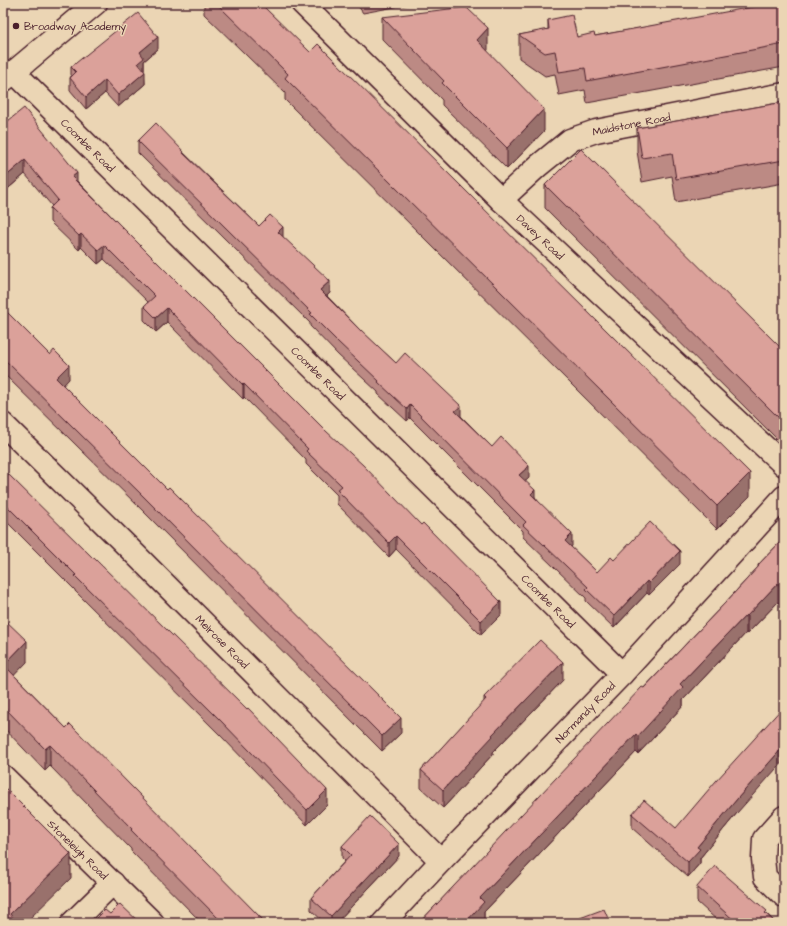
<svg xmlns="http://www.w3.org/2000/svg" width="787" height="926" font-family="'Architects Daughter',sans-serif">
  <rect width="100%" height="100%" fill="#ebd5b4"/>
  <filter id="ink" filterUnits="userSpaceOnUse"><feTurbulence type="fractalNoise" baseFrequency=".025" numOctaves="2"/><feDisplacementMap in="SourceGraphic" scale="8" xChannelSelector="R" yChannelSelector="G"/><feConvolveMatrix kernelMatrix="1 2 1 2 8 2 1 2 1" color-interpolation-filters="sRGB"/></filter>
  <g filter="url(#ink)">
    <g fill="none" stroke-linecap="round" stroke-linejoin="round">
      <defs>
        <g id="street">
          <path id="s1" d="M302,3L501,200L784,465"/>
          <path id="s2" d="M14,72L622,674"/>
          <path d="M3,81L96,3"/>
          <path id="s3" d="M501,200L538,166L570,140L596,131L784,94"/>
          <path id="s4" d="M3,424L129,548L441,861"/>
          <path id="s5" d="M3,776L153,923"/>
          <path d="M784,817L764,839L763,859L765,877L784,896"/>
          <path d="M72,923L113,883"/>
          <path id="s6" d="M383,923L441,861L622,674L784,497"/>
        </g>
      </defs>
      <!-- street casing -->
      <use href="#street" stroke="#4a1f2b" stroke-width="25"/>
      <!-- street -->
      <use href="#street" stroke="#ebd5b4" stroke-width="22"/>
    </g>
    <!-- wall -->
    <path fill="#bc8a84" stroke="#4a1f2b" d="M204,3H260L750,496L717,529L285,100V93L204,14Z
      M356,3H416L363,13Z
      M784,3V67L587,103L585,90L559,95L555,74L545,76L519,58V35L548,30V20L577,37L595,36Z
      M382,17L488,50L487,51L544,131L507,169L442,105V100L382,39Z
      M158,49L144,61V70L145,84L118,107L105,93L86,109L70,90V78L71,76V67Z
      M784,102V183L676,202L672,176L642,182L637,151V128Z
      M3,125L77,181L501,615L481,635L396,549L389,557L337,504V495L306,464V460L244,397L243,399L167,322L156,332L144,320V306L148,302L104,259L98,264L81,247L79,250L50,222V208L52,206L25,174L3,193Z
      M138,141L184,153L259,226L283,237L330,293L327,296L361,331L396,363L461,416L492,447L529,478L525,481L535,497L572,546L571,547L597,572L614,560L680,564L649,595L647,593L614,628L586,601V598L523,537V531L410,418L407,421L378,394V392L338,355L310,326V323L138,153Z
      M545,185L784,351V446L545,208Z
      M3,308L50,355L69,379L63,385L401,733L382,751L144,512L3,373Z
      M3,469L327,805L307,825L221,736L75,591V590L3,518Z
      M784,538V604L782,606L778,602L747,634L746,633L683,700V706L638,754L636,752L484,912V921L482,923H419L725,603L758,567V565Z
      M3,618L27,662L14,675L66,728L266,923H202L131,851V849L50,766L45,771L3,727Z
      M563,680L493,752V754L443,808L421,788V770L484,702V697Z
      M737,813L700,858V863L688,877L632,828V814L676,828Z
      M342,846L399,856L336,923H325L311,910V898L345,861L342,858Z
      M697,887L767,914L776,923H720L697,902Z"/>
    <!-- shaded-wall -->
    <path fill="#99716c" stroke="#4a1f2b" d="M488,28V50L477,62V40Z
      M158,37V49L144,61V70L138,63L140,52Z
      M145,72V84L118,107V95Z
      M105,80V93L86,109V97Z
      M544,109V131L507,169V148Z
      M25,160V174L3,193V179Z
      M77,173V187L72,177Z
      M283,227V239L278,232Z
      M81,234V247L79,250V236Z
      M104,245V259L98,264V250Z
      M330,281V293L320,302V290Z
      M167,308V322L156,332V318Z
      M69,365V379L56,393V378Z
      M244,384V397L243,399V385Z
      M410,405V418L407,421V409Z
      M461,406V418L455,411Z
      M529,466V478L519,487V475Z
      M750,473V496L717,529V506Z
      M535,490V503L531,494Z
      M572,534V546L565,553V541Z
      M396,536V549L389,557V543Z
      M680,551V564L649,595V583Z
      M647,581V593L614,628V616Z
      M778,583V602L747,634V616Z
      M784,586V604L782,606V588Z
      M501,602V615L481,635V621Z
      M746,615V633L683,700V706L638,754V736L680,684Z
      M27,641V662L4,686V665Z
      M563,662V680L493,752V754L443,808V790L492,735Z
      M401,718V733L382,751V736Z
      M636,734V752L484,912V921L482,923H465L480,898Z
      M50,745V766L45,771V749Z
      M784,746V760L737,813L700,858V863L688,877V862L697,847L737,799Z
      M327,790V805L307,825V810Z
      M399,844V856L336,923H331V916Z
      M71,854V878L25,923H8L10,914Z
      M460,919V923H456Z"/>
    <!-- building -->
    <path fill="#dba19a" stroke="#4a1f2b" d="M216,3H260L310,52L318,44L750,473L717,506L285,78L288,74Z
      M774,3H784V44L587,81L585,68L559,72L555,51L545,53L519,35L549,29L548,20L572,15L577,37L594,33L595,36Z
      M466,7L488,28L477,40L544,109L507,148L442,83L444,81L382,17Z
      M138,13L158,37L140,52L144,58L138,63L145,72L118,95L105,80L86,97L70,78L76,72L71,67Z
      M784,102V160L676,179L672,153L642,158L637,128Z
      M24,108L77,173L72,177L326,431L363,465L421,525L423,523L501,602L481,621L396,536L389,543L337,490L342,486L306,451L308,449L244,384L243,385L167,308L156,318L144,306L155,296L104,245L98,250L81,234L79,236L50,208L58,200L25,160L3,179V125Z
      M156,123L184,152L183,153L259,226L270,215L283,227L278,232L330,281L320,290L361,331V330L396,363L405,353L461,406L455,411L492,447L501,437L529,466L519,475L535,490L531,494L572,534L565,541L597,572L611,557L614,560L650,522L680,551L649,583L647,581L614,616L586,589L588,587L523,525L526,522L410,405L407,409L378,382L379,381L338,342L310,314L312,313L138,141Z
      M581,149L784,351V423L545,185Z
      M3,308L50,355L54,350L69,365L56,378L167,489L169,487L401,718L382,736L144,497L3,358Z
      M3,469L93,558H94L247,709L248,708L327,790L307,810L221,721L75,576L76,575L3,502Z
      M784,538V586L782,588L778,583L747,616L746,615L680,684L683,687L638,736L636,734L480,898L484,902L465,923L460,919L456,923H419L642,687L644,688L725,603L759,566L758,565Z
      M3,618L27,641L4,665L66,728L70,724L266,923H223L131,830L132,829L50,745L45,749L3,706Z
      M540,640L563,662L492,735L493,736L443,790L421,770L486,699L484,697Z
      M784,706V746L737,799L697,847L700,849L688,862L632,814L644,800L676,828L716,781Z
      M3,786L71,854L10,914L13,918L8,923H3Z
      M370,816L399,844L331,916L311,898L351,855L342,846Z
      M715,866L767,911L765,913L776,923H737L697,887Z
      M120,904L140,923H92L105,910L110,914Z
      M604,909L610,923H582L580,918Z"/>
  </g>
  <!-- markers -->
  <circle fill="#4a1f2b" stroke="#ebd5b4" stroke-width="1.5" cx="16" cy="26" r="4"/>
  <g text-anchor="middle" stroke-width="3" stroke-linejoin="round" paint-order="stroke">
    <!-- poi labels -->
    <g font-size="11" fill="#4a1f2b" stroke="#ebd5b4" text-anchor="start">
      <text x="24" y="30">Broadway Academy</text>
    </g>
    <!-- street labels -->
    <g font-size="11" fill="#4a1f2b" stroke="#ebd5b4">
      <text dy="4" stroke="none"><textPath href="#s3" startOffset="155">Maidstone Road</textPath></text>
      <text dy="4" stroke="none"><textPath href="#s2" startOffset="104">Coombe Road</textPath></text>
      <text dy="4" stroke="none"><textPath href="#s1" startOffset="334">Davey Road</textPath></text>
      <text dy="4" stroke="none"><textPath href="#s2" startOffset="428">Coombe Road</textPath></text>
      <text dy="4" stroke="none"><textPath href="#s2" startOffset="752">Coombe Road</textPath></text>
      <text dy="4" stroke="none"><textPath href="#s4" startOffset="309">Melrose Road</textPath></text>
      <text dy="4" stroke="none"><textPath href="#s6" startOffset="292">Normandy Road</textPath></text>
      <text dy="4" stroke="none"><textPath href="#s5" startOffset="105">Stoneleigh Road</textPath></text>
    </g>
  </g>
  <!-- margin -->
  <rect width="787" height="926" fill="none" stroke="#ebd5b4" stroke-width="16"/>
  <rect x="8" y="8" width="771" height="910" fill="none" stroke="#4a1f2b" stroke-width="1.5" filter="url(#ink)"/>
</svg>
